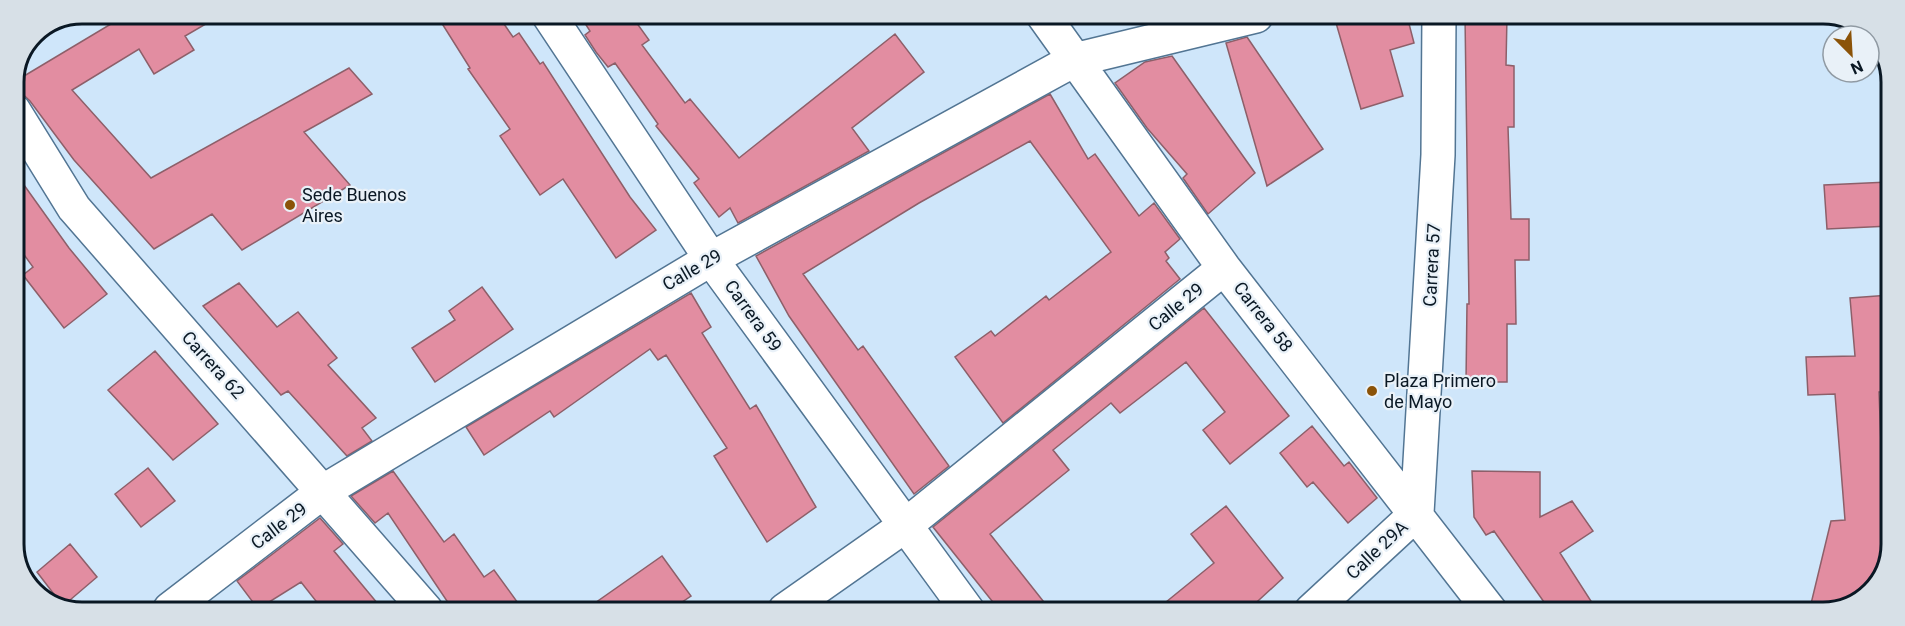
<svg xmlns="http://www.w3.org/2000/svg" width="1905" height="626" font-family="Roboto,sans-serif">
  <rect width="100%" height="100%" fill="#cfe6fa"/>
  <!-- building -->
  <path fill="#e28da1" stroke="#8d5f69" stroke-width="1.5" d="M118,14H223L185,36L194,50L154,74L139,49L72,90L151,178L349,68L372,94L304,132L350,185L242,250L212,214L154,249L74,160L30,101L14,86V82L121,18Z
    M436,14H497L513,37L519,33L540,64L543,62L630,197L656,230L616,258L563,179L540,195L500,136L510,129L468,69L470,68Z
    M579,14L631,15L649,40L642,45L685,103L690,99L739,158L895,34L924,72L852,128L869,151L738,223L730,208L719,217L694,183L699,179L656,126L658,124L615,63L608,67L596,52L585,35L590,31Z
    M1334,16H1407L1414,43L1390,50L1403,96L1361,109Z
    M1465,16H1507L1506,65L1514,66V127H1508L1511,219H1529V260H1515L1516,324H1507V382H1466L1467,304H1469Z
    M1247,37L1323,149L1267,186L1226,43Z
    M1172,56L1255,173L1208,214L1183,178L1187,174L1147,128L1115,83L1145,62Z
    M1050,94L1088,159L1095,154L1139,216L1154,203L1180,239L1165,252L1169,258L1166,261L1180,279L1003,423L955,357L991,331L995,336L1046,296L1049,300L1111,252L1030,141L919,203L803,274L858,350L863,346L949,466L914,494L789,316L756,256Z
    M14,171L69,248L107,294L64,328L23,275L33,267L14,241Z
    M1888,182L1890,226L1827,229L1824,185Z
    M239,283L277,327L298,312L337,358L328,365L376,418L362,428L372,441L347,456L288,391L281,395L203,306Z
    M482,287L513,329L435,382L412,348L455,320L449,311Z
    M691,293L711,327L702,333L750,409L756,405L816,507L767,542L714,456L727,448L666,355L658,360L650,349L554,417L550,411L484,455L466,427Z
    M1890,295L1889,392H1879L1882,470H1887L1889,488L1888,544L1878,580L1864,599L1824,612H1809L1831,521L1845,520L1835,394L1808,395L1806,357L1855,356L1850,298Z
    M1204,308L1289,416L1230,464L1203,430L1225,412L1186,362L1120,413L1111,403L1053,450L1069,470L990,534L1051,611H1000L933,527Z
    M155,351L218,424L173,460L108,390Z
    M1312,426L1344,466L1349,462L1377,498L1348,523L1313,482L1307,487L1280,453Z
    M148,468L175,501L141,527L115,494Z
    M393,471L444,542L454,534L484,577L494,570L523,610H444L449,604L388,513L375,523L351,496Z
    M1472,471L1540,472V517L1572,501L1593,531L1560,553L1598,612H1551L1494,531L1486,535L1474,517Z
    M1226,506L1283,578L1247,611H1155L1214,563L1191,534Z
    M320,518L343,544L334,551L383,610H323L301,582L258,609L237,581Z
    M70,544L97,577L63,606L37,572Z
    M662,556L691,596L670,610H585Z"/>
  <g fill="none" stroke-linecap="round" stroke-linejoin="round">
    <defs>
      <path id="street" d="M548,14L711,259L968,611
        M1043,15L1224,268L1491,612
        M14,111L74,208L426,610
        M170,609L324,491L711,259L1074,60L1256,16
        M785,610L906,525L1224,268
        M1311,611L1417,513L1438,155L1439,16"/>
    </defs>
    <!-- street casing -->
    <use href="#street" stroke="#527593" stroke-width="36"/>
    <!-- street -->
    <use href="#street" stroke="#fff" stroke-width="33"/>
  </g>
  <!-- markers -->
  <g fill="#8b5308" stroke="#e9f1f8" stroke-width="2">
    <circle cx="290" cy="205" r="6"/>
    <circle cx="1372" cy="391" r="6"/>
  </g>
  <g text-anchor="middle" stroke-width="4.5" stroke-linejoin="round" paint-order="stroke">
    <!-- poi labels -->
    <g font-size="18" fill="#0a1824" stroke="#e9f1f8" text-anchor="start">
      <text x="302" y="201">Sede Buenos<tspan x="302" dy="21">Aires</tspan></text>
      <text x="1384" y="387">Plaza Primero<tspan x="1384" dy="21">de Mayo</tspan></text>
    </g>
    <!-- street labels -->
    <g font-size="18" fill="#0a1824" stroke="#e9f1f8">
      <text transform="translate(1432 265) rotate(-87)" y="6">Carrera 57</text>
      <text transform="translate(692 270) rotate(-30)" y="6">Calle 29</text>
      <text transform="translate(1176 307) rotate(-39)" y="6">Calle 29</text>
      <text transform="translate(753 316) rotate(54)" y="6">Carrera 59</text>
      <text transform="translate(1263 317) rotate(52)" y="6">Carrera 58</text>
      <text transform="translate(213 365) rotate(48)" y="6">Carrera 62</text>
      <text transform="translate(279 526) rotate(-37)" y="6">Calle 29</text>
      <text transform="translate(1377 550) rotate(-43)" y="6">Calle 29A</text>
    </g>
  </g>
  <!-- crop -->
  <path d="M0 0H1905V626H0ZM82 24H1823A58 58 0 0 1 1881 82V544A58 58 0 0 1 1823 602H82A58 58 0 0 1 24 544V82A58 58 0 0 1 82 24Z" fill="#d7e0e7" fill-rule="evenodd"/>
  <path fill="none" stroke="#0a1824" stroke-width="3" d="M82 24H1823A58 58 0 0 1 1881 82V544A58 58 0 0 1 1823 602H82A58 58 0 0 1 24 544V82A58 58 0 0 1 82 24Z"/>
  <!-- north arrow -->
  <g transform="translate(1851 54) rotate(156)"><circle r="28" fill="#e9f1f8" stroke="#909aa3" stroke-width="1.5"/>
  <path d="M0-4.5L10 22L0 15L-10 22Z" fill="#8b5308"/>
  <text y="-9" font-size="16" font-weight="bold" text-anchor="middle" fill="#0a1824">N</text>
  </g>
</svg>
